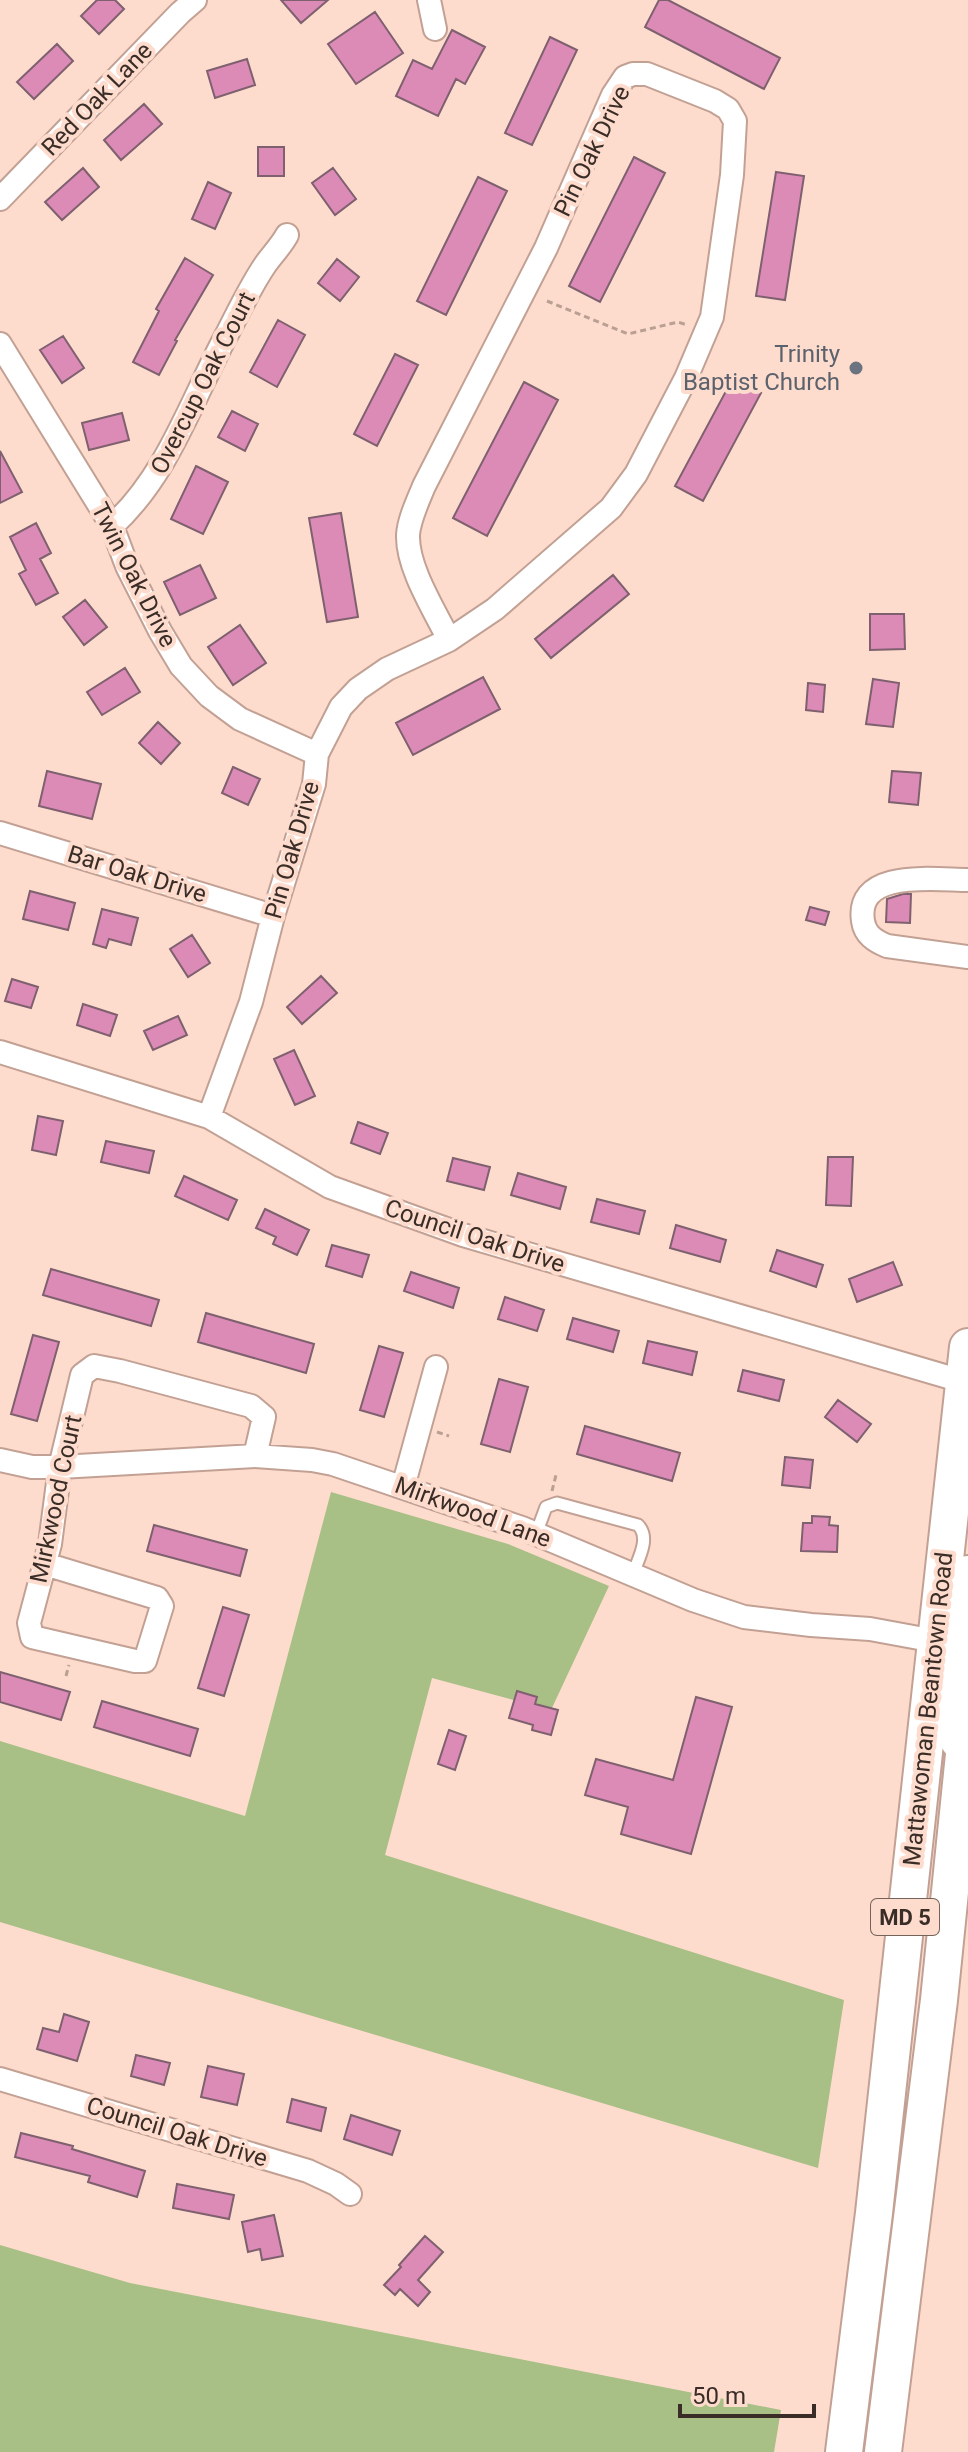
<svg xmlns="http://www.w3.org/2000/svg" width="968" height="2452" font-family="Roboto,sans-serif">
  <rect width="100%" height="100%" fill="#fedccd"/>
  <!-- green -->
  <path fill="#a8bf85" d="M331,1492L508,1544L609,1586L551,1710L432,1678L385,1855L844,2000L818,2168L0,1922V1741L245,1816Z
    M0,2245L130,2283L781,2410L774,2452H0Z"/>
  <!-- building -->
  <path fill="#dc8bb6" stroke="#7e606f" stroke-width="2" d="M97,0H115L124,9L99,34L81,16Z
    M281,0H328L301,23Z
    M659,0H668L780,58L764,89L645,27Z
    M375,12L403,53L356,84L328,44Z
    M452,30L485,47L465,84L456,79L438,116L396,96L413,60L432,69Z
    M550,37L577,50L532,145L505,133Z
    M57,44L73,61L34,99L17,82Z
    M247,59L255,85L215,98L207,71Z
    M144,104L162,124L121,160L104,140Z
    M258,147H284V176H258Z
    M634,157L665,173L600,302L569,286Z
    M83,168L99,187L62,220L45,202Z
    M333,168L356,199L335,215L312,183Z
    M776,172L804,176L785,300L756,296Z
    M478,177L507,191L446,315L417,301Z
    M208,182L231,193L215,229L192,219Z
    M185,258L213,275L175,340L177,341L159,375L133,362L159,311L156,309Z
    M337,259L359,277L340,301L318,283Z
    M278,320L305,335L277,387L250,372Z
    M63,336L84,368L62,383L40,350Z
    M395,354L418,365L377,446L354,434Z
    M733,378L761,393L703,501L675,486Z
    M524,382L558,400L487,536L453,518Z
    M232,411L258,424L245,451L218,437Z
    M122,413L129,440L89,450L82,423Z
    M0,451L22,492L0,503Z
    M196,466L228,482L203,534L171,519Z
    M341,513L358,617L327,622L309,518Z
    M36,523L51,553L40,559L58,593L36,605L19,574L26,570L10,537Z
    M200,565L216,598L180,615L164,582Z
    M613,575L629,594L551,658L535,639Z
    M85,600L107,627L84,645L63,617Z
    M870,614H904L905,649L870,650Z
    M240,625L266,663L233,685L208,647Z
    M125,668L140,692L102,715L87,692Z
    M483,677L500,709L413,755L396,723Z
    M873,679L899,683L893,727L866,724Z
    M808,683L825,685L823,712L806,710Z
    M158,722L180,743L161,764L139,743Z
    M233,767L260,779L248,805L222,793Z
    M47,771L101,784L92,819L39,806Z
    M892,771L921,773L918,805L889,802Z
    M30,891L75,903L68,930L23,919Z
    M903,894H911L910,923L886,922L887,899Z
    M810,907L829,912L825,925L806,920Z
    M102,909L138,918L131,945L109,939L106,948L93,944Z
    M192,935L210,963L188,977L170,949Z
    M321,976L337,993L302,1024L287,1007Z
    M12,979L38,987L31,1008L5,1001Z
    M83,1004L117,1015L110,1036L77,1025Z
    M178,1016L187,1035L153,1050L144,1031Z
    M294,1050L315,1096L295,1105L274,1059Z
    M38,1116L63,1121L56,1155L32,1150Z
    M358,1122L388,1133L380,1154L351,1143Z
    M106,1141L154,1151L149,1173L101,1162Z
    M828,1157H853L851,1206L826,1205Z
    M453,1158L490,1167L484,1190L447,1181Z
    M518,1173L566,1187L560,1209L511,1195Z
    M184,1176L237,1200L228,1220L175,1196Z
    M597,1199L645,1211L639,1234L591,1222Z
    M265,1209L309,1230L297,1255L273,1244L276,1237L256,1228Z
    M676,1225L726,1240L720,1262L670,1248Z
    M332,1245L369,1255L362,1277L326,1266Z
    M777,1250L823,1265L816,1287L770,1271Z
    M893,1262L902,1285L857,1302L849,1279Z
    M51,1269L159,1300L151,1326L43,1295Z
    M411,1272L459,1288L453,1308L404,1291Z
    M505,1297L544,1310L537,1331L498,1319Z
    M206,1313L314,1344L306,1373L198,1342Z
    M573,1318L619,1331L613,1352L567,1339Z
    M33,1335L59,1342L37,1421L11,1414Z
    M648,1341L697,1352L692,1375L643,1363Z
    M379,1346L403,1353L384,1417L360,1410Z
    M743,1370L784,1380L779,1401L738,1391Z
    M499,1379L528,1387L510,1452L481,1444Z
    M838,1400L871,1424L857,1442L825,1417Z
    M585,1426L680,1453L672,1481L577,1454Z
    M785,1457L813,1460L810,1488L782,1485Z
    M812,1516L830,1517L829,1525L838,1526L837,1552L801,1551L803,1523H812Z
    M154,1525L247,1550L240,1576L147,1551Z
    M223,1607L249,1615L224,1696L198,1688Z
    M0,1672L70,1692L61,1720L0,1702Z
    M517,1691L537,1697L535,1704L558,1710L551,1735L532,1730L533,1725L509,1718Z
    M696,1697L732,1707L691,1854L621,1834L628,1807L585,1795L596,1759L673,1780Z
    M102,1701L198,1729L190,1756L94,1727Z
    M449,1730L466,1736L455,1770L438,1764Z
    M64,2014L89,2022L77,2061L37,2049L43,2028L59,2032Z
    M136,2055L170,2063L164,2085L131,2076Z
    M208,2066L244,2074L237,2105L201,2097Z
    M292,2099L326,2108L321,2131L287,2122Z
    M351,2115L400,2131L392,2155L344,2139Z
    M21,2133L73,2146L72,2149L145,2171L137,2197L88,2182L90,2176L15,2157Z
    M177,2184L234,2195L229,2219L173,2208Z
    M274,2215L283,2256L262,2260L260,2249L248,2252L242,2222Z
    M425,2236L443,2252L418,2280L430,2292L418,2306L400,2289L395,2295L384,2285L401,2267L399,2265Z"/>
  <g fill="none" stroke-linecap="round" stroke-linejoin="round">
    <defs>
      <path id="service" d="M536,1534L546,1507L557,1503L638,1525C651,1538 638,1559 633,1574"/>
      <path id="minor" d="M429,0L435,29
        M633,74H647L715,101L728,109L735,121L732,175L712,317L686,378L636,474L611,508L495,609L449,640C435,611 407,568 408,535C409,519 418,501 424,486L546,248L613,95L625,77Z
        M0,199L180,13L195,0
        M0,344L112,526L127,566L160,631L181,666L209,696L240,719L317,754
        M112,526C168,475 191,401 226,336C238,313 250,287 265,265C272,255 281,246 287,235
        M0,833L273,916
        M968,880C936,880 855,868 863,921C865,935 875,941 887,946L968,957
        M0,1052L209,1117L330,1187L463,1235L965,1382
        M209,1117L251,1002L273,916L314,784L317,754L341,707L358,689L387,669L449,640
        M0,1460L32,1467H60L255,1456L312,1460L333,1464L522,1528L693,1600L744,1617L811,1625L870,1629L935,1641
        M403,1487L436,1367
        M45,1564L157,1598L162,1606L145,1661H135L32,1637L29,1623L50,1544L60,1467L82,1375L94,1366L120,1371L251,1406L264,1417L255,1456
        M0,2079L308,2171L336,2184L350,2194"/>
      <path id="trunk" d="M959,1741L956,1702L968,1574
        M844,2452L874,2213L968,1347
        M883,2452L939,2000L968,1715"/>
    </defs>
    <!-- service casing -->
    <use href="#service" stroke="#c2a194" stroke-width="15"/>
    <!-- minor casing -->
    <use href="#minor" stroke="#c2a194" stroke-width="26"/>
    <!-- trunk casing -->
    <use href="#trunk" stroke="#c2a194" stroke-width="40"/>
    <!-- path -->
    <path stroke="#ba9f93" stroke-width="3" stroke-dasharray="6 4" stroke-linecap="butt" d="M547,301L628,334L678,322L687,325
      M437,1432L449,1436
      M552,1491L556,1475
      M66,1676L69,1665"/>
    <!-- service -->
    <use href="#service" stroke="#fff" stroke-width="11"/>
    <!-- minor -->
    <use href="#minor" stroke="#fff" stroke-width="22"/>
    <!-- trunk -->
    <use href="#trunk" stroke="#fff" stroke-width="36"/>
  </g>
  <!-- markers -->
  <circle fill="#6b7280" stroke="#fedccd" stroke-width="3" cx="856" cy="368" r="8"/>
  <g text-anchor="middle" stroke-width="8" stroke-linejoin="round" paint-order="stroke">
    <!-- shield labels -->
    <rect fill="#fedccd" stroke="#756259" stroke-width="2" x="871" y="1899" width="68" height="36" rx="6"/>
    <g font-size="22" font-weight="bold" fill="#3a2d27">
      <text x="905" y="1925">MD 5</text>
    </g>
    <!-- street labels -->
    <g font-size="24" fill="#3a2d27" stroke="#fedccd">
      <text transform="translate(97 99) rotate(-46)" y="8">Red Oak Lane</text>
      <text transform="translate(592 151) rotate(-64)" y="8">Pin Oak Drive</text>
      <text transform="translate(203 383) rotate(-63)" y="8">Overcup Oak Court</text>
      <text transform="translate(134 575) rotate(63)" y="8">Twin Oak Drive</text>
      <text transform="translate(292 850) rotate(-74)" y="8">Pin Oak Drive</text>
      <text transform="translate(137 874) rotate(17)" y="8">Bar Oak Drive</text>
      <text transform="translate(475 1236) rotate(18)" y="8">Council Oak Drive</text>
      <text transform="translate(56 1499) rotate(-78)" y="8">Mirkwood Court</text>
      <text transform="translate(473 1512) rotate(20)" y="8">Mirkwood Lane</text>
      <text transform="translate(928 1709) rotate(-84)" y="8">Mattawoman Beantown Road</text>
      <text transform="translate(177 2132) rotate(17)" y="8">Council Oak Drive</text>
    </g>
    <!-- worship labels -->
    <g font-size="24" fill="#5b616d" stroke="#fedccd" text-anchor="end">
      <text x="840" y="362">Trinity<tspan x="840" dy="28">Baptist Church</tspan></text>
    </g>
  </g>
  <!-- scale -->
  <path d="M680 2404v12h134v-12" fill="none" stroke="#3a2d27" stroke-width="4"/>
  <text x="692" y="2404" font-size="24" fill="#3a2d27" stroke="#fedccd" stroke-width="6" paint-order="stroke">50 m</text>
</svg>
